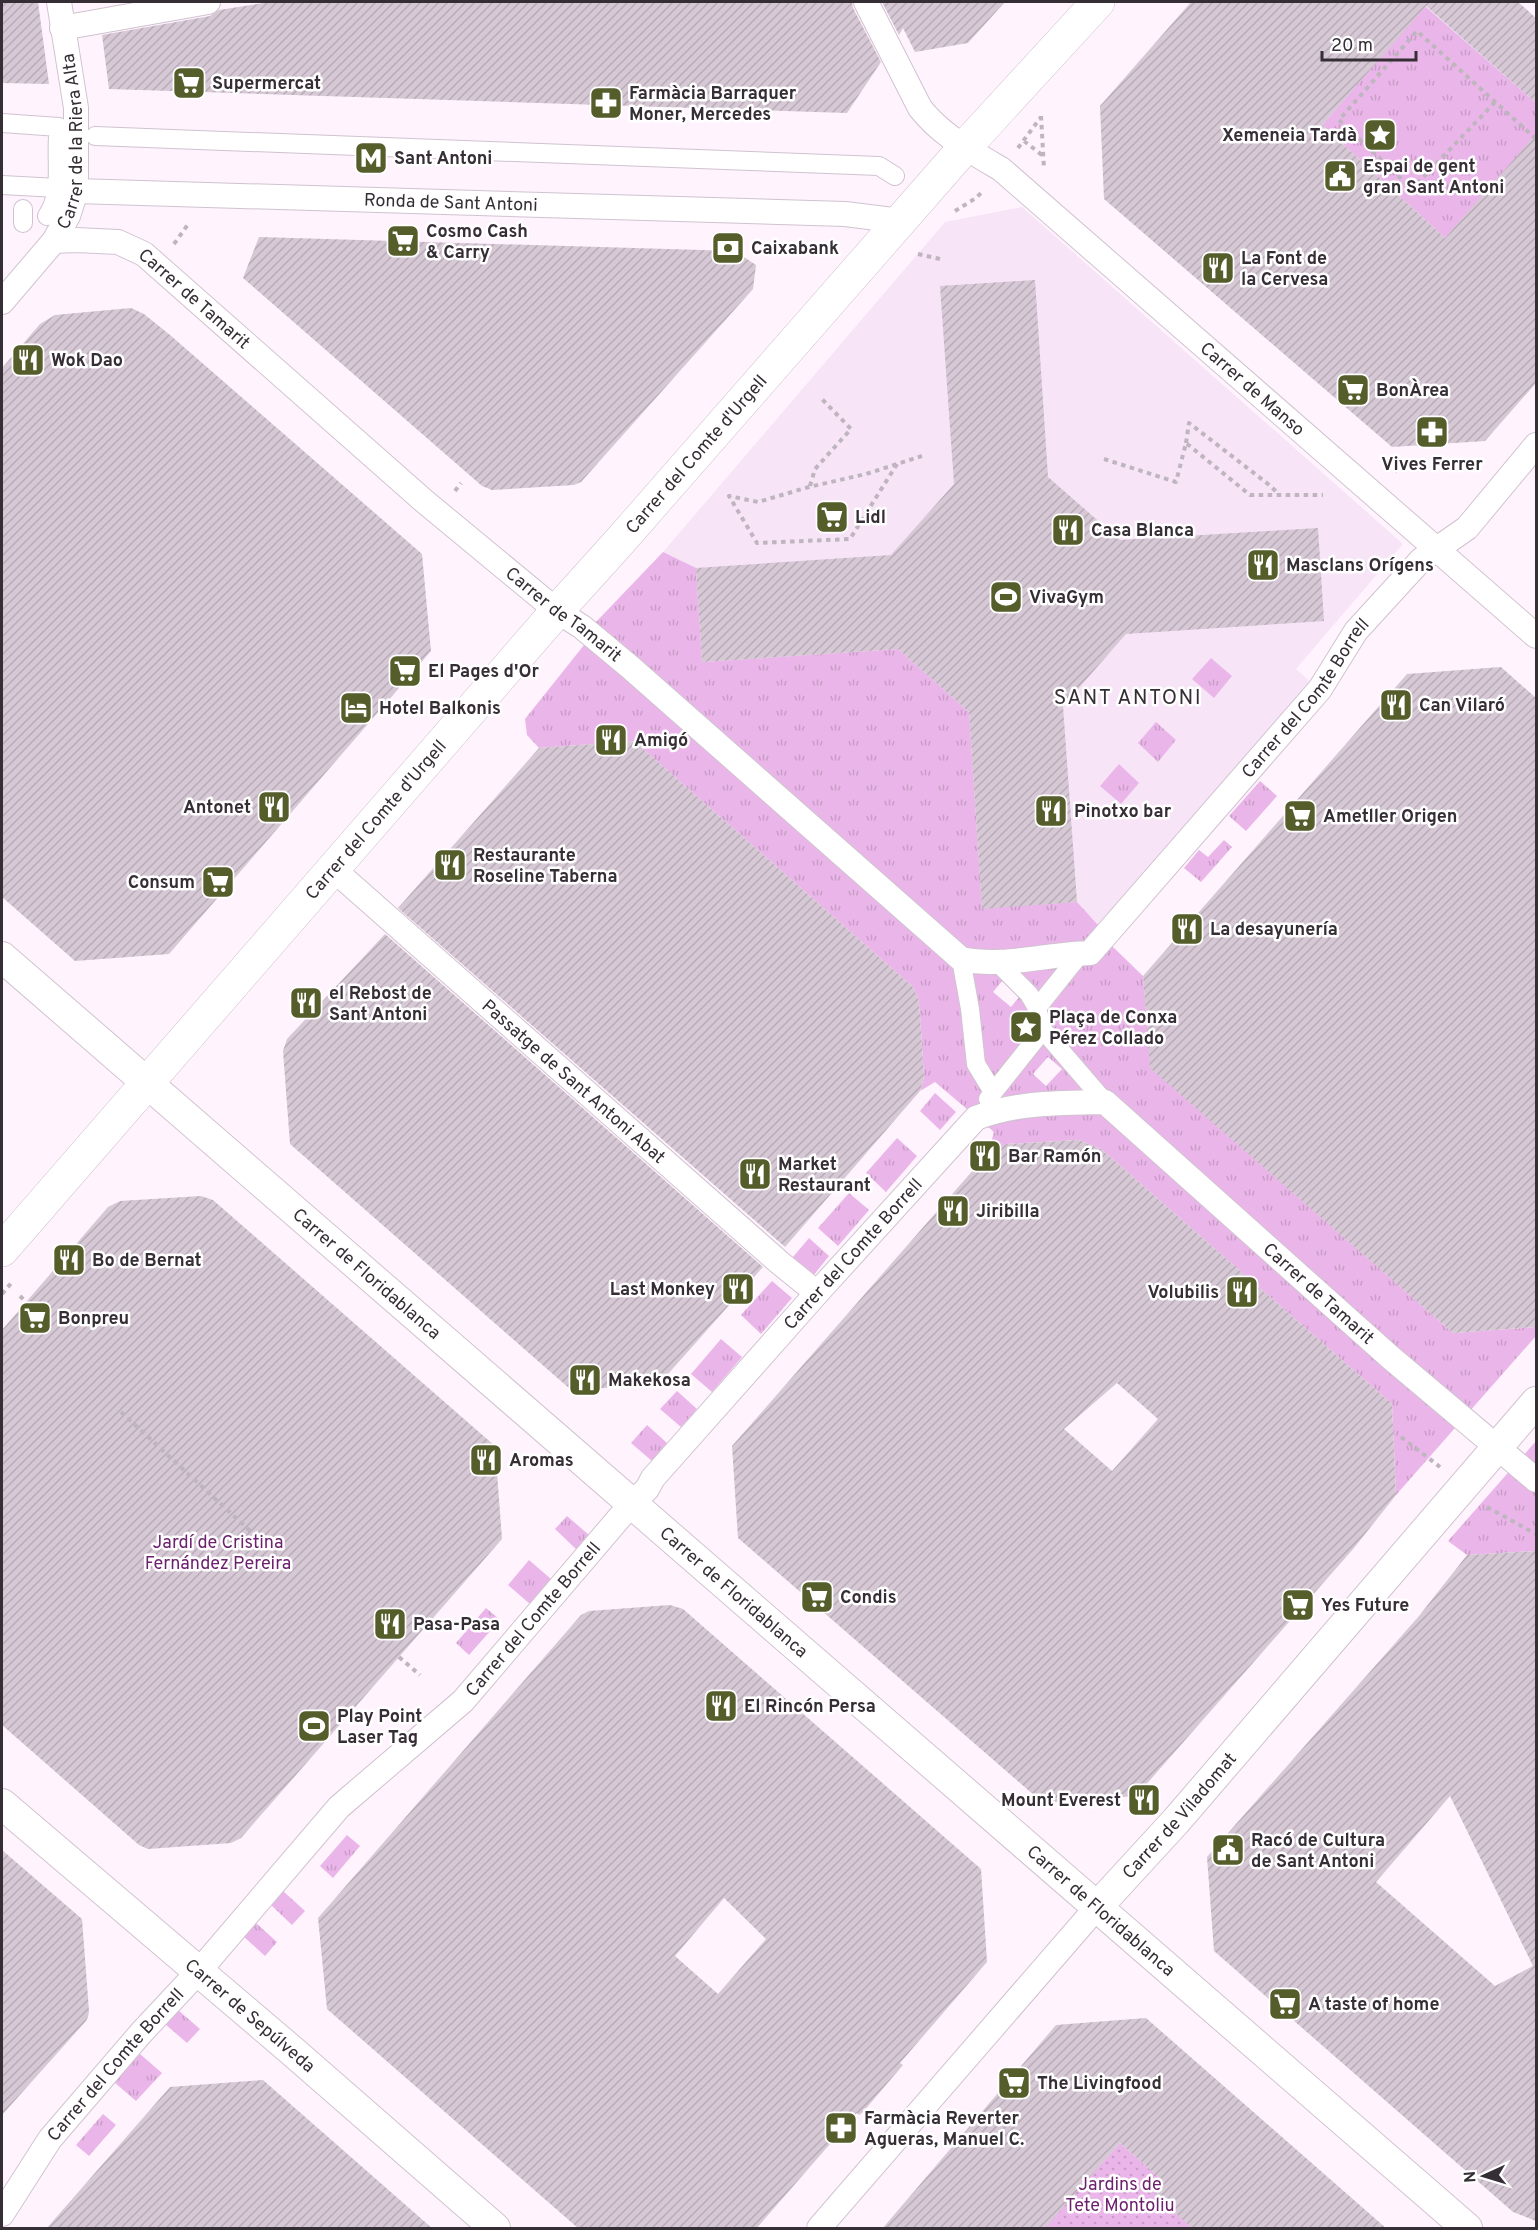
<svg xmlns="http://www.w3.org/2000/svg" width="1538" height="2230" font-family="Overpass,sans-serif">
  <defs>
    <pattern id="grass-tufts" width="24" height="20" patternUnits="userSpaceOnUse" patternTransform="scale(1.5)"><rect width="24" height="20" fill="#eab6e9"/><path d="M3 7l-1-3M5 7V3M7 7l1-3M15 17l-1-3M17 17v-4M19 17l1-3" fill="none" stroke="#c99dc8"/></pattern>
    <pattern id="garden-dots" width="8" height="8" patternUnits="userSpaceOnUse" patternTransform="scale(1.5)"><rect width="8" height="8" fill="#eab6e9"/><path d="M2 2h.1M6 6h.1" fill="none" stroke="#c99dc8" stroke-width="1.8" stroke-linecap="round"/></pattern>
    <pattern id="building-hatch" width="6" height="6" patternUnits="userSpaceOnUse" patternTransform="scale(1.5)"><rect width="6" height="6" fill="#d6c8d5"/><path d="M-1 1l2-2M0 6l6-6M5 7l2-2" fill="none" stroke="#b8acb7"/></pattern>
  </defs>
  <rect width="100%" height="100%" fill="#fff3fe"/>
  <!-- built -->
  <path fill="#f8e4f7" d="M1022,207L1403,544L1296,669L1313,684L1100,928L971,948L657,679L663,552L945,222Z"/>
  <!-- grass -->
  <path fill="url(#grass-tufts)" fill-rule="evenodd" d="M1425,6L1536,103V159L1525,149L1445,238L1322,125Z
    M663,552L696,568L702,662L898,649L969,712L982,908L1077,902L1107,935L1113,947L1143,976L1151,1068L1453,1333L1536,1327V1336L1396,1495L1392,1404L1101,1149L1079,1140L1006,1144L988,1153L994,1132L935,1082L920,1091L924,1077L919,1001L913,987L634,741L539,748L527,735L525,719L592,635L595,623ZM1002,981L1019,997L1011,1007L993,992ZM1048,1057L1062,1069L1046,1086L1033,1074Z
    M1211,658L1232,676L1214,698L1192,679Z
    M1156,722L1176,740L1158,762L1138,743Z
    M1119,764L1139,783L1121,804L1100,786Z
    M1260,781L1277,796L1246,831L1229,816Z
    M1224,840L1232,847L1201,882L1184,868L1199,850L1208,857Z
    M935,1093L956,1112L940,1130L920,1111Z
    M897,1138L917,1156L886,1192L866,1173Z
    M849,1193L869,1210L838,1246L818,1228Z
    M809,1238L829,1256L813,1276L793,1257Z
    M772,1281L792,1298L761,1334L741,1315Z
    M721,1339L742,1357L712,1392L691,1374Z
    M677,1391L697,1409L681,1427L660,1409Z
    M647,1425L667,1443L652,1461L631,1443Z
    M1536,1441V1551L1467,1555L1448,1541Z
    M567,1516L589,1535L576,1549L555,1529Z
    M529,1560L551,1579L530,1604L508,1585Z
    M486,1608L500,1620L469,1655L456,1643Z
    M347,1835L360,1846L333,1878L320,1866Z
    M283,1891L305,1911L292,1925L271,1905Z
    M256,1923L277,1942L265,1956L244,1937Z
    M178,2010L200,2029L187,2043L165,2024Z
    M140,2054L162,2073L136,2101L114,2082Z
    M103,2114L116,2125L89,2156L76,2145Z"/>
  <!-- garden -->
  <path fill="url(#garden-dots)" d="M1120,2143L1162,2180L1155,2189L1157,2192L1155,2195V2200L1171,2214L1174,2212L1193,2228H1044Z"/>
  <!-- building -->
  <path fill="url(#building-hatch)" fill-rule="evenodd" d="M2,2H38L49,84L2,83Z
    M270,2H852L853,8L881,62L847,113L109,89L102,35L210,16L219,10Z
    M882,2H1005L968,43L915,52L903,28L899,35Z
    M1191,2H1518L1536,18V103L1426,6L1322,125L1445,238L1536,134V383L1485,441L1392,447L1104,199L1100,106Z
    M259,237L735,251L756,265L753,289L581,482L574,485L492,490L482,486L243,278Z
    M1035,280L1048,477L1120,540L1318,528L1324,621L1126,634L1063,706L1077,902L982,909L969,712L898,649L702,662L696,568L891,555L954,484L940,286Z
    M131,308L144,314L170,335L422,554L431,651L169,954L75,961L2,897V368L40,324L55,315Z
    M1501,667L1536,698V1327L1453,1333L1150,1068L1143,976L1407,674Z
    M634,741L913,987L919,1001L924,1077L920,1091L785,1247L398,908L539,748Z
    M385,934L763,1267L668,1374L653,1384L581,1390L570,1389L290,1144L283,1051L287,1039Z
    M1079,1140L1101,1149L1392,1404L1396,1495L1354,1548L1136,1796L1043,1803L738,1538L732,1446L988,1153L1006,1144ZM1117,1383L1158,1419L1112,1471L1064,1429Z
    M201,1196L213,1200L495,1446L502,1539L241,1838L231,1843L148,1849L139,1845L2,1725V1330L108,1207L120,1201Z
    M1536,1551V2221L1513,2212L1214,1951L1207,1857L1419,1616L1467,1555ZM1450,1796L1533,1966L1495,1986L1376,1882Z
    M670,1605L683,1609L981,1869L987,1962L900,2063L903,2065L863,2112L859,2115L857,2113L756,2229H579L327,2009L318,1918L581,1615L589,1611ZM724,1898L766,1939L718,1994L675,1956Z
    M2,1850L82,1919L89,2011L88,2017L86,2021L2,2115Z
    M1146,2018L1387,2229H1193L1174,2212L1171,2214L1155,2200V2188L1162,2180L1120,2143L1044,2229H882L1056,2025Z
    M263,2080L433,2229H46L170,2087Z"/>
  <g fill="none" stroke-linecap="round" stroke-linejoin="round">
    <defs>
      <path id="pedestrian" d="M2,123L59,127C54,158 65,189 47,216
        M95,136L879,166L895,176
        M2,185L58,188L68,190
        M23,209V223
        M961,959L970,1009L976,1064L993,1092
        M996,961L1029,994L1037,1008L1043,1030L1105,1102
        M1037,1008L1081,953
        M988,1099L1043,1030"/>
      <g id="minor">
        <path id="s1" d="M866,2L920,108C941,135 972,152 1001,169L1536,636"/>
        <path d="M62,28L208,2"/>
        <path id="s2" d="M76,191L845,214L901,221"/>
        <path id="s3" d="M54,241L76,240L118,242L144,254L424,501L557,611L582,627L630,667L961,959C1003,968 1047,954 1090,953L1320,689L1356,631L1421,560L1467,528L1536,445"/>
        <path id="s4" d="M2,302L54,241L68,216L76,191V108L59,2"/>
        <path id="s5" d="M333,869L780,1263L817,1293"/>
        <path id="s6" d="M2,2214L50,2139L141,2033L199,1971L339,1807L463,1701L632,1503L647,1489L653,1478L817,1293L976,1118C1017,1102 1061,1103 1105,1102L1390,1357L1536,1480"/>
        <path d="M819,2228L1097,1907"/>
      </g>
      <g id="tertiary">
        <path id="s7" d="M2,957L1467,2228"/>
        <path id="s8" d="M2,1804L291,2050L495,2228"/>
        <path id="s9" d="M1097,1907L1176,1821L1536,1402"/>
      </g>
      <g id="secondary">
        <path id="s10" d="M2,1250L557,611L621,540L965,147L1098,2"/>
      </g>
    </defs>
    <!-- pedestrian casing -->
    <use href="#pedestrian" stroke="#d0c3d0" stroke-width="20"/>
    <!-- minor casing -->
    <use href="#minor" stroke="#d0c3d0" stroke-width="26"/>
    <!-- tertiary casing -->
    <use href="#tertiary" stroke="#d0c3d0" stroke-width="32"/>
    <!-- secondary casing -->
    <use href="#secondary" stroke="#d0c3d0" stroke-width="34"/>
    <!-- path -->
    <path stroke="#bfb5be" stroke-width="4" stroke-dasharray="4.5 4.5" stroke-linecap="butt" d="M1495,102L1412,189L1339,120L1417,31L1536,139
      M1041,116L1044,169
      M1024,141L1042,155
      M1018,148L1041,117
      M955,211L976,198L983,191
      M174,244L189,223
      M918,254L940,259
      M1186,443L1189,423L1268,484L1280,495
      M1104,459L1176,482L1186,443L1250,495H1323
      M897,464L850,539L757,543L729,496L758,502L809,487L866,474L922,456
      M1395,472L1401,464
      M810,486L815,469L851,429L820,397
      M455,491L461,483
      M2,1294L13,1281
      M20,1296L26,1302
      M121,1412L286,1564
      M1401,1437L1440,1467
      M1487,1507L1536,1534
      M399,1657L420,1675"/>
    <!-- pedestrian -->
    <use href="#pedestrian" stroke="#fff" stroke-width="18"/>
    <!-- minor -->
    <use href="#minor" stroke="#fff" stroke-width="24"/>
    <!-- tertiary -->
    <use href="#tertiary" stroke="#fff" stroke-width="30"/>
    <!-- secondary -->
    <use href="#secondary" stroke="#fff" stroke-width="33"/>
  </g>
  <!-- icons -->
  <defs>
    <symbol id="supermarket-square" viewBox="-11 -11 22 22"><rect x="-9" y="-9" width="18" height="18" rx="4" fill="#555d2b" stroke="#fff"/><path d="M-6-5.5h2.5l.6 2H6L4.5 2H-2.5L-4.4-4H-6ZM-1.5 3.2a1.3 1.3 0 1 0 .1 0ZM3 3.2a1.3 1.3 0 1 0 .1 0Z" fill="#fff"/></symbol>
    <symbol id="pharmacy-square" viewBox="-11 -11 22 22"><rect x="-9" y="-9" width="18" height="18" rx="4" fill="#555d2b" stroke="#fff"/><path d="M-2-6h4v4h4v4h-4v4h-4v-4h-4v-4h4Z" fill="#fff"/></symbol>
    <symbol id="sight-square" viewBox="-11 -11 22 22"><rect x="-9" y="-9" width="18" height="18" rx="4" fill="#555d2b" stroke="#fff"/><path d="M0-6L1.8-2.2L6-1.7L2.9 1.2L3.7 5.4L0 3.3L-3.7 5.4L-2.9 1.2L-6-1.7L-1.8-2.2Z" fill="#fff"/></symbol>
    <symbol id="metro-square" viewBox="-11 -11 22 22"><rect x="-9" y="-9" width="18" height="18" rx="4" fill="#555d2b" stroke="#fff"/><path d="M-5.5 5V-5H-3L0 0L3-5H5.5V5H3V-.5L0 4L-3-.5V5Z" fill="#fff"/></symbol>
    <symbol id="civic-square" viewBox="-11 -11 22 22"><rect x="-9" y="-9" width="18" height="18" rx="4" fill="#555d2b" stroke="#fff"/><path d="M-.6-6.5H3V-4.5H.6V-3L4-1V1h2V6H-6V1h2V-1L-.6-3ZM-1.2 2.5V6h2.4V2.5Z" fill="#fff"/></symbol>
    <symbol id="bank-square" viewBox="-11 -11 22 22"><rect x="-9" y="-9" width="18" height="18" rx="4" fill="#555d2b" stroke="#fff"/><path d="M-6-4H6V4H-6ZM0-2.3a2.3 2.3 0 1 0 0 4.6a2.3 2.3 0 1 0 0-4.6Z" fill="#fff"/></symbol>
    <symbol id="restaurant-square" viewBox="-11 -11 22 22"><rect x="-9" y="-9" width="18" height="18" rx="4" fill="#555d2b" stroke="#fff"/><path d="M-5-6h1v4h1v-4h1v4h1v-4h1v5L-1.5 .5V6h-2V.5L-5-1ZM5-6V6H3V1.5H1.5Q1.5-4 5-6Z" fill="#fff"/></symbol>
    <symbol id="stadium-square" viewBox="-11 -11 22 22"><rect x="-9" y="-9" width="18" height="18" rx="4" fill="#555d2b" stroke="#fff"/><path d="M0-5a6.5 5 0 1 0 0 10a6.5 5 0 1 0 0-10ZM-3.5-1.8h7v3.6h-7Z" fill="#fff"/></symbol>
    <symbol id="hotel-square" viewBox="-11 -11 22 22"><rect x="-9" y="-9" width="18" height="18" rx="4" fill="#555d2b" stroke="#fff"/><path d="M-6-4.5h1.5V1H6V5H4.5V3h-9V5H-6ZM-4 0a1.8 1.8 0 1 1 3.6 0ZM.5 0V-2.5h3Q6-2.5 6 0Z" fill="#fff"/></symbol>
  </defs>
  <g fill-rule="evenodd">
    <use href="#supermarket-square" x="170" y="64" width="38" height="38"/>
    <use href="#pharmacy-square" x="587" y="84" width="38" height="38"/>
    <use href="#sight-square" x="1361" y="116" width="38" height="38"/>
    <use href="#metro-square" x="352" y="139" width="38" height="38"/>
    <use href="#civic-square" x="1321" y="157" width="38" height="38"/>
    <use href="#supermarket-square" x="384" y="222" width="38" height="38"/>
    <use href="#bank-square" x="709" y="229" width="38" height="38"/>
    <use href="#restaurant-square" x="1199" y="249" width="38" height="38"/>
    <use href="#restaurant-square" x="9" y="341" width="38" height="38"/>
    <use href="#supermarket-square" x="1334" y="371" width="38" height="38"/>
    <use href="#pharmacy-square" x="1413" y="413" width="38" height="38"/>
    <use href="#supermarket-square" x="813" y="498" width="38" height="38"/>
    <use href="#restaurant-square" x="1049" y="511" width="38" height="38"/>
    <use href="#restaurant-square" x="1244" y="546" width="38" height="38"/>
    <use href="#stadium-square" x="987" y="578" width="38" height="38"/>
    <use href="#supermarket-square" x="386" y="652" width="38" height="38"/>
    <use href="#restaurant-square" x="1377" y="686" width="38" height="38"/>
    <use href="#hotel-square" x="337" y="689" width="38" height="38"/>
    <use href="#restaurant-square" x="592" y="721" width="38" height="38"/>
    <use href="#restaurant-square" x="255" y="788" width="38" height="38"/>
    <use href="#restaurant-square" x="1032" y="792" width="38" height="38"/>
    <use href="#supermarket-square" x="1281" y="797" width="38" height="38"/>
    <use href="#restaurant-square" x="431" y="846" width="38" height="38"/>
    <use href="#supermarket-square" x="199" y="863" width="38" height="38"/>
    <use href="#restaurant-square" x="1168" y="910" width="38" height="38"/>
    <use href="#restaurant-square" x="287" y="984" width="38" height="38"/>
    <use href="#sight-square" x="1007" y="1008" width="38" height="38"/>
    <use href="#restaurant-square" x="966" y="1137" width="38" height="38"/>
    <use href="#restaurant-square" x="736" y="1155" width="38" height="38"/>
    <use href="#restaurant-square" x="934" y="1192" width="38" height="38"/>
    <use href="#restaurant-square" x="50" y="1241" width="38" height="38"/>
    <use href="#restaurant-square" x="719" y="1270" width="38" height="38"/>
    <use href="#restaurant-square" x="1223" y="1273" width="38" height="38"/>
    <use href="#supermarket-square" x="16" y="1299" width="38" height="38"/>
    <use href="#restaurant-square" x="566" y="1361" width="38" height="38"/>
    <use href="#restaurant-square" x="467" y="1441" width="38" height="38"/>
    <use href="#supermarket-square" x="798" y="1578" width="38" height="38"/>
    <use href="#supermarket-square" x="1279" y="1586" width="38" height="38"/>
    <use href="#restaurant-square" x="371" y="1605" width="38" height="38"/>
    <use href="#restaurant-square" x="702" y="1687" width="38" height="38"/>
    <use href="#stadium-square" x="295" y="1707" width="38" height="38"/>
    <use href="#restaurant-square" x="1125" y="1781" width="38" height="38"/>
    <use href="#civic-square" x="1209" y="1831" width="38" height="38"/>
    <use href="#supermarket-square" x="1266" y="1985" width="38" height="38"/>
    <use href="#supermarket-square" x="995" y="2064" width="38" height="38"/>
    <use href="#pharmacy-square" x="822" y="2109" width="38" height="38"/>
  </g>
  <g text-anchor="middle" stroke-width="5" stroke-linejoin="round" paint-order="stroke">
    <!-- poi labels -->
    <g font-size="18" font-weight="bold" fill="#352f35" stroke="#fff" text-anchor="start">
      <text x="212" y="89">Supermercat</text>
      <text x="629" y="99">Farmàcia Barraquer<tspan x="629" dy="21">Moner, Mercedes</tspan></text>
      <text x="1357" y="141" text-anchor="end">Xemeneia Tardà</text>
      <text x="394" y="164">Sant Antoni</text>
      <text x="1363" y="172">Espai de gent<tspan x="1363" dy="21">gran Sant Antoni</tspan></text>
      <text x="426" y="237">Cosmo Cash<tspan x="426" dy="21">&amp; Carry</tspan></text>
      <text x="751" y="254">Caixabank</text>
      <text x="1241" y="264">La Font de<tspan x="1241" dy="21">la Cervesa</tspan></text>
      <text x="51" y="366">Wok Dao</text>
      <text x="1376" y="396">BonÀrea</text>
      <text x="1432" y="470" text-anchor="middle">Vives Ferrer</text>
      <text x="855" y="523">Lidl</text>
      <text x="1091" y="536">Casa Blanca</text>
      <text x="1286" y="571">Masclans Orígens</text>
      <text x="1029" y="603">VivaGym</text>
      <text x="428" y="677">El Pages d'Or</text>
      <text x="1419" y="711">Can Vilaró</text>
      <text x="379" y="714">Hotel Balkonis</text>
      <text x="634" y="746">Amigó</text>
      <text x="251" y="813" text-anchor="end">Antonet</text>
      <text x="1074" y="817">Pinotxo bar</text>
      <text x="1323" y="822">Ametller Origen</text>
      <text x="473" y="861">Restaurante<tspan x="473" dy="21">Roseline Taberna</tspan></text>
      <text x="195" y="888" text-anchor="end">Consum</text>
      <text x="1210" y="935">La desayunería</text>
      <text x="329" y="999">el Rebost de<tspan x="329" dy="21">Sant Antoni</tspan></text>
      <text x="1049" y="1023">Plaça de Conxa<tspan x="1049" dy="21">Pérez Collado</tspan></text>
      <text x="1008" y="1162">Bar Ramón</text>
      <text x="778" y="1170">Market<tspan x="778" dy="21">Restaurant</tspan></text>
      <text x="976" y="1217">Jiribilla</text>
      <text x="92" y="1266">Bo de Bernat</text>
      <text x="715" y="1295" text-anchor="end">Last Monkey</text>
      <text x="1219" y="1298" text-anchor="end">Volubilis</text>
      <text x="58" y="1324">Bonpreu</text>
      <text x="608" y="1386">Makekosa</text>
      <text x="509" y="1466">Aromas</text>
      <text x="840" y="1603">Condis</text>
      <text x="1321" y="1611">Yes Future</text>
      <text x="413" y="1630">Pasa-Pasa</text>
      <text x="744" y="1712">El Rincón Persa</text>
      <text x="337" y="1722">Play Point<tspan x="337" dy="21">Laser Tag</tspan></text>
      <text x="1121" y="1806" text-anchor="end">Mount Everest</text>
      <text x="1251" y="1846">Racó de Cultura<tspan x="1251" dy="21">de Sant Antoni</tspan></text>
      <text x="1308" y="2010">A taste of home</text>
      <text x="1037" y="2089">The Livingfood</text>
      <text x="864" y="2124">Farmàcia Reverter<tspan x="864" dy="21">Agueras, Manuel C.</tspan></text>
    </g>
    <!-- street labels -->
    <g font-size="18" fill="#352f35" stroke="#fff">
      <text dy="6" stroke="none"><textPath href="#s4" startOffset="184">Carrer de la Riera Alta</textPath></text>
      <text dy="6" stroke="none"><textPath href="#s2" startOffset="375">Ronda de Sant Antoni</textPath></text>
      <text dy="6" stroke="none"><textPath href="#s3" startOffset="160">Carrer de Tamarit</textPath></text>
      <text dy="6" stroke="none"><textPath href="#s1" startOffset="555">Carrer de Manso</textPath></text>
      <text dy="6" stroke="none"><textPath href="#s10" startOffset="1056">Carrer del Comte d'Urgell</textPath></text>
      <text dy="6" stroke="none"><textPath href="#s3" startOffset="646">Carrer de Tamarit</textPath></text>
      <text dy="6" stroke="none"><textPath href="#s3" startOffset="1636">Carrer del Comte Borrell</textPath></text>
      <text dy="6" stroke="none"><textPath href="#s10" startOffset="570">Carrer del Comte d'Urgell</textPath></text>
      <text dy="6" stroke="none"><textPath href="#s5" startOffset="321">Passatge de Sant Antoni Abat</textPath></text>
      <text dy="6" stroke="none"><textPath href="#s6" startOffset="1286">Carrer del Comte Borrell</textPath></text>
      <text dy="6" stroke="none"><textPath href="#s7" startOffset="483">Carrer de Floridablanca</textPath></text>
      <text dy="6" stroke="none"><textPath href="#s6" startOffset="1887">Carrer de Tamarit</textPath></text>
      <text dy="6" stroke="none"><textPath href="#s7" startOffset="969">Carrer de Floridablanca</textPath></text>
      <text dy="6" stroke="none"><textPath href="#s6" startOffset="800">Carrer del Comte Borrell</textPath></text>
      <text dy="6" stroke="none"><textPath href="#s9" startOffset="123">Carrer de Viladomat</textPath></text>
      <text dy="6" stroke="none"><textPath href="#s7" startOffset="1455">Carrer de Floridablanca</textPath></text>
      <text dy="6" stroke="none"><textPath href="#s8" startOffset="326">Carrer de Sepúlveda</textPath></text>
      <text dy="6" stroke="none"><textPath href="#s6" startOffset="188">Carrer del Comte Borrell</textPath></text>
    </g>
    <!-- park labels -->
    <g font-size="18" fill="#6d206e" stroke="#fff">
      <text x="218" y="1548">Jardí de Cristina<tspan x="218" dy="21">Fernández Pereira</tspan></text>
      <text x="1120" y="2190">Jardins de<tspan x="1120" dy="21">Tete Montoliu</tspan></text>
    </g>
    <!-- quarter labels -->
    <g font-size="21" letter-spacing="1.5" fill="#352f35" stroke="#fff">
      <text x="1128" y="704">SANT ANTONI</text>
    </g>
  </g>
  <!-- border -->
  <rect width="1538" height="2230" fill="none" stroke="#352f35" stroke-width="6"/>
  <!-- north arrow -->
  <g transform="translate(1484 2176) rotate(266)" stroke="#ffffff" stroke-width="4.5" paint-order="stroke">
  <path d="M0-4.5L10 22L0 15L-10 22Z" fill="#352f35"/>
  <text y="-9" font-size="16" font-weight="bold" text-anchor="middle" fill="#352f35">N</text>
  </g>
  <!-- scale -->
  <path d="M1322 51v9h94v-9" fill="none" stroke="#352f35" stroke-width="3"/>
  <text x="1331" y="51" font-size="18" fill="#352f35" stroke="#ffffff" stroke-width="4.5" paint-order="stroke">20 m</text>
</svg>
